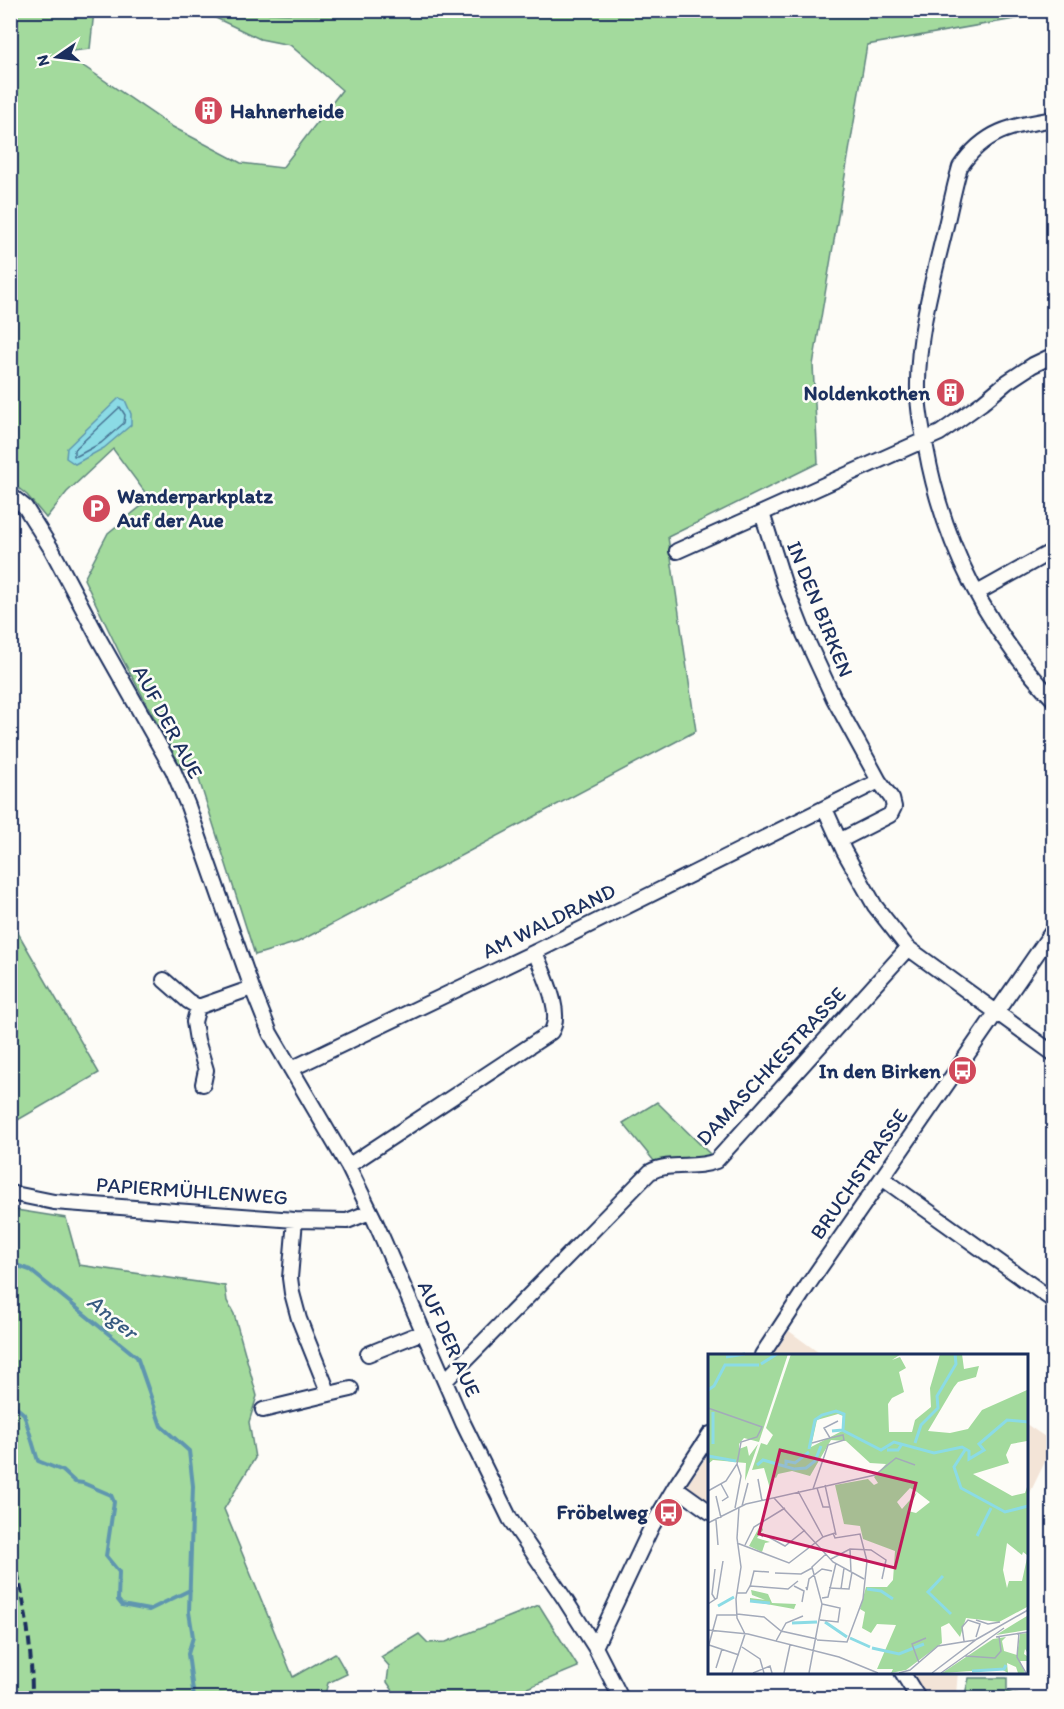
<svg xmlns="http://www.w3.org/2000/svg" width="1064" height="1709" font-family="Itim,sans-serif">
  <rect width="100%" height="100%" fill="#fdfcf7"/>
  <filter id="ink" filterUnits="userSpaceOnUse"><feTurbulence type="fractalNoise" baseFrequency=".0167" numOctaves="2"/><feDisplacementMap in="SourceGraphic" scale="12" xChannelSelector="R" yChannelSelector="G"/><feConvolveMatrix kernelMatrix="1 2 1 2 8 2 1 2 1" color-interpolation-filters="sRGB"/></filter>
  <g filter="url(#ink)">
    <!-- built -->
    <path fill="#f3e4d7" d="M789,1331L822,1355H773Z
      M1026,1424L1054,1443L1027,1499H1026Z
      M710,1452V1503L686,1487Z
      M911,1672H958L956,1694L948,1698H929Z"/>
    <!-- green -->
    <path fill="#a3da9d" stroke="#5f847e" stroke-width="1.5" d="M349,10L1054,12L867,45L813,365L818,463L668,537L696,731L298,942L255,955L195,767L182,769L122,658L84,579L108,533L150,499L113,449L67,492L46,518L27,495L11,482L10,11H94L90,49L63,52L171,126L241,163L282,168L342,90L290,45L260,39L201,11C250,11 299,16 348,14Z
      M10,919L99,1073L11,1124H10Z
      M657,1102L711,1155L701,1159L654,1161L623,1123Z
      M10,1209L66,1218L79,1265L225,1286L227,1301L234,1314L257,1396L249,1422L255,1458L224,1509L293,1677L335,1653L347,1674L328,1683L324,1698H11Z
      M539,1605L578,1667L503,1698H398L387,1682L389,1666L381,1657L419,1634L428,1643L446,1642Z
      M969,1678H1007V1692L1026,1698H964Z"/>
    <!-- water -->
    <path fill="#8bdbe5" stroke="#5e96af" stroke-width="1.5" d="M119,398L125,400L131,414V425L104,448L75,464L66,458L67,448Z"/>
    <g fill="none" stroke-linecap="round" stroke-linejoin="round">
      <!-- shore -->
      <path stroke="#487494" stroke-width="1.5" d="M120,407L125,415L124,423L101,443L77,456H74V450Z"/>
      <!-- stream -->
      <path stroke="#5e96af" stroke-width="4" d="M10,1263L30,1270L137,1357L161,1426L189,1451L193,1486L189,1612L193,1637L188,1654L194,1698
        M10,1402L24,1414L38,1461L63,1471L75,1482L83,1483L111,1495L114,1502L106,1556L119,1572L118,1600L122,1605L149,1610L190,1590"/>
      <defs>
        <path id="street" d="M1054,119C1012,126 985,130 960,167C953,191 949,214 943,238C931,287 917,339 918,390C918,410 922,429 926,448C943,543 987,630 1054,700
          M10,495L25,507L52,550L99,639L173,770L188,806L252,988L270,1033L348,1166L375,1221L463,1423L510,1519L564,1598L595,1647L621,1698
          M677,551L762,513
          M977,593L1054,550
          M825,809L844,851L875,906L908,948L1054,1054
          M839,841L890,815L894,807L892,799L879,781L834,699L804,634L784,583L762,513L940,433L982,403L1007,382L1033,365L1054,355
          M164,980L188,1001L198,1007L252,988
          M198,1007L194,1022L197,1040L206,1070L203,1084
          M291,1069L535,952L879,781
          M348,1166L551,1032C564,1013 543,973 535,952
          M882,1178L1054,1301
          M10,1193L54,1202L295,1220L347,1221L370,1212
          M295,1220L290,1278L292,1293L299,1319L329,1394L351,1389
          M368,1354L423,1332
          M762,1355L808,1285L1054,929
          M445,1381L650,1172C670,1161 695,1170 716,1161L908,948
          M263,1410L329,1394
          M675,1487L710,1512
          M595,1647L652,1526L675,1487L710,1434
          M902,1672L918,1698"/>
      </defs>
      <!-- street casing -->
      <use href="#street" stroke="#1b2f5e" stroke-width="18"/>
      <!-- street -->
      <use href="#street" stroke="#fdfcf7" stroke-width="14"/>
      <!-- rail -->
      <path stroke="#1b2f5e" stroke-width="4" stroke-dasharray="9 4.5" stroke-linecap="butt" d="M10,1546C25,1596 32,1647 32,1698"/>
    </g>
  </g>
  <!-- icons -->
  <defs>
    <symbol id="building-disc" viewBox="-11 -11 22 22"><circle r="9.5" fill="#d1495b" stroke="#fdfcf7"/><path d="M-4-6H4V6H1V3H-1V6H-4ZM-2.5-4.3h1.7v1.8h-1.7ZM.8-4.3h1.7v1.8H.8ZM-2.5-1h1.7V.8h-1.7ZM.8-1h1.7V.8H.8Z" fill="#fff"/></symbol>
    <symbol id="parking-disc" viewBox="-11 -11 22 22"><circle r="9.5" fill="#d1495b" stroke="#fdfcf7"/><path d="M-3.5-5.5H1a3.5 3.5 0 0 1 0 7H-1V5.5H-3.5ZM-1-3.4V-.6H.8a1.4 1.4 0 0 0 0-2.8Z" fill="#fff"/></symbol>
    <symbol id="bus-disc" viewBox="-11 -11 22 22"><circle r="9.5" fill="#d1495b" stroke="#fdfcf7"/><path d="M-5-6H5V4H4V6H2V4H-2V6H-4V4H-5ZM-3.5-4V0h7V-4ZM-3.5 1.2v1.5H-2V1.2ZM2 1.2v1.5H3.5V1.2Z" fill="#fff"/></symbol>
  </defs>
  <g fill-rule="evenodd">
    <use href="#building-disc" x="192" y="94" width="33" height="33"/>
    <use href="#building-disc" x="934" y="376" width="33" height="33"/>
    <use href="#parking-disc" x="80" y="492" width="33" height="33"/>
    <use href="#bus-disc" x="946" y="1054" width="33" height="33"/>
    <use href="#bus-disc" x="652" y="1496" width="33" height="33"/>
  </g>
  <g text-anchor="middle" stroke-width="5" stroke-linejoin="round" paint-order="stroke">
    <!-- poi labels -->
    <g font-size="21" font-weight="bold" fill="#1b2f5e" stroke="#fdfcf7" text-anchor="end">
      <text x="230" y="118" text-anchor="start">Hahnerheide</text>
      <text x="930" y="400">Noldenkothen</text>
      <text x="117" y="503" text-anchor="start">Wanderparkplatz<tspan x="117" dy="24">Auf der Aue</tspan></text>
      <text x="941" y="1078">In den Birken</text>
      <text x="648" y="1519">Fröbelweg</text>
    </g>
    <!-- street labels -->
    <g font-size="21" fill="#1b2f5e" stroke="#fdfcf7">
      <text transform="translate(820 609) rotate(68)" y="7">IN DEN BIRKEN</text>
      <text transform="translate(168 722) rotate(62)" y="7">AUF DER AUE</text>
      <text transform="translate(549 921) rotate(-26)" y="7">AM WALDRAND</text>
      <text transform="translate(771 1066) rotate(-47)" y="7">DAMASCHKESTRASSE</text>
      <text transform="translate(859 1174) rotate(-55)" y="7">BRUCHSTRASSE</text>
      <text transform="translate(192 1191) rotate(4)" y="7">PAPIERMÜHLENWEG</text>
      <text transform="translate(449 1339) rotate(66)" y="7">AUF DER AUE</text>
    </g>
    <!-- water labels -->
    <g font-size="22" font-style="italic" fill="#375a80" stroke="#fdfcf7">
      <text transform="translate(113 1316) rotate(39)" y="8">Anger</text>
    </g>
  </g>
  <!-- overview -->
  <g transform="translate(708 1354)">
    <rect width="320" height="320" fill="#fdfcf7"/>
    <path d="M0,0H80L51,88L36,84L31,90V95L39,92L41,102L50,90L37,127L38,109L5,106L0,110ZM83,0H193L184,6L192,3L198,14L191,18L196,38L184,44L180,50L181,78H204L207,66L223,53L222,34L232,0H254L256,15L271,12L268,23L250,28L246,33L220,77L242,79L260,75L274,56L319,36V87L303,90L298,101L301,109L265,120L304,142L317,139L319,133V201L315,198L314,201L299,189L295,216L299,234L301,227H314L319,204V253L291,268L258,264L252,283L241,269L233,273L234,289L198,316L183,319L185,315H169L188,271L169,270L163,279L154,274L157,258L152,255L158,233H179L185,226L187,197L155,185L152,172L136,170L127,131L160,125L166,131L170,129L166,123L178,110L162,109L138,87L123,86L102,122L84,117L70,120L68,124L64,122L63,138L56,114L44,116L53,89L59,91L65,81L58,74ZM130,60L135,62L134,77L103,93L109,66ZM202,134L209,138L194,155L189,148ZM209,138L222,148L208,159L200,157ZM53,170L55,176L49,184L62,188L57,189L54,198L41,192ZM43,236L60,240L64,249L88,250L86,255L42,247V244L57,246L44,241ZM319,262V276L288,281L309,268ZM319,279V298L317,295L316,300L319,302V314V307H312L317,319H310L308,313L299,309L300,319L293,315L234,319L285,285L298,283L294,287L296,297L309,301L312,280Z" fill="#a3da9d" fill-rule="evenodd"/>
    <path fill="none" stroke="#8bdbe5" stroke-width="3" d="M18,3L37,0M53,10L69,0M0,36L6,32L17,11H51M5,58V90M124,77L134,76L173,96L186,88L226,99L254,93L261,97V105L276,96L271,90L299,66L320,68M207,89L213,71L230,54L229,42L248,10L247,0M101,95L107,66L114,61L128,57L136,60L135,76M179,96H190L194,90M257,96L246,113L253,134L297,158L320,152M0,102L28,107M49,111L55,106L86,115L98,114L107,107L113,92M78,111V107L87,109L101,98M269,182L283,154M235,222L220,238L243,260M159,235L173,237L185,245M42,247L62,249M10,252L26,243M117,268L139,283M84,269L109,268M142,284L162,293M164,294L191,300L216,290M264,317L296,315L298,311"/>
    <path fill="none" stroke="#a3aaba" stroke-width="1.5" d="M0,54L54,73L49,83L33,88L29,110L18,127L0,137M104,89L122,84M50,125L54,147M13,130L20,143L14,147M117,131L128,181M109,134L115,153H122M105,135L120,91L136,86L135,81L122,84L116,74L130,67M90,137L115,183M8,142L13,164M66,144L125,208L156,225M34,152L40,129M27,154L33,122L29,110M8,166L10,191M0,169L38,150L167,121L188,104L207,111M54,183L55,180L77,192L97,176M29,189L81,209L115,183L127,179M37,191L46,173L77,154M142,195L143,218M123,205L142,195L163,196L178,206L174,225M7,215L4,240L7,245M67,219L93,220L104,214M86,232L96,237L94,248M42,233L46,217L61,218M98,233L99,236L101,225L114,215L124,217M121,234L141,235L144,218M133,235L136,214M29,239H38L42,232L80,235L90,227M114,244L120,243L128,209M0,250L9,244L15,207M29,260L56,263L73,277L109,285M112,266L130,268L132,254L114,250M268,266L280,270L292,268M0,276L40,280L131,303L170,319M311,279L309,303L318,319M288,283L320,278M109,286L139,288L155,245L159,207L152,180L127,184L125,179M68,287L78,269L95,262M256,287L254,273L260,266L272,270L268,283M1,291L31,301M34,293L52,305L56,319M0,294L9,261H29M257,302L287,304L293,297L291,282M211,309L204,290L218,284M8,314L14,295M24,319L37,280L29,264L28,245L33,213L29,184L31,153M45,319L62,312L64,319M76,319L82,291M101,319L114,250L104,213L118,200M191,319L202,316L230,292L267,286M224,319L269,285L320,256M233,319L296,274"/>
    <path fill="#c2185b" fill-opacity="0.15" stroke="#c2185b" stroke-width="3" d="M72,96L208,129L187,214L51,180Z"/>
    <rect width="320" height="320" fill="none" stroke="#1b2f5e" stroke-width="3"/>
  </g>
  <!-- margin -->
  <rect width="1064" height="1709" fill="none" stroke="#fdfcf7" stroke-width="36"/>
  <rect x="18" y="18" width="1028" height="1673" fill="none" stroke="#1b2f5e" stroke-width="2" filter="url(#ink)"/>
  <!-- north arrow -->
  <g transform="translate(57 57) rotate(256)" stroke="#fdfcf7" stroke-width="4.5" paint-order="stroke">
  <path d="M0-4.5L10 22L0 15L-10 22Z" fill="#1b2f5e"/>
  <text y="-9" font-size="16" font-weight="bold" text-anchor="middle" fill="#1b2f5e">N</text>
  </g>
</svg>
